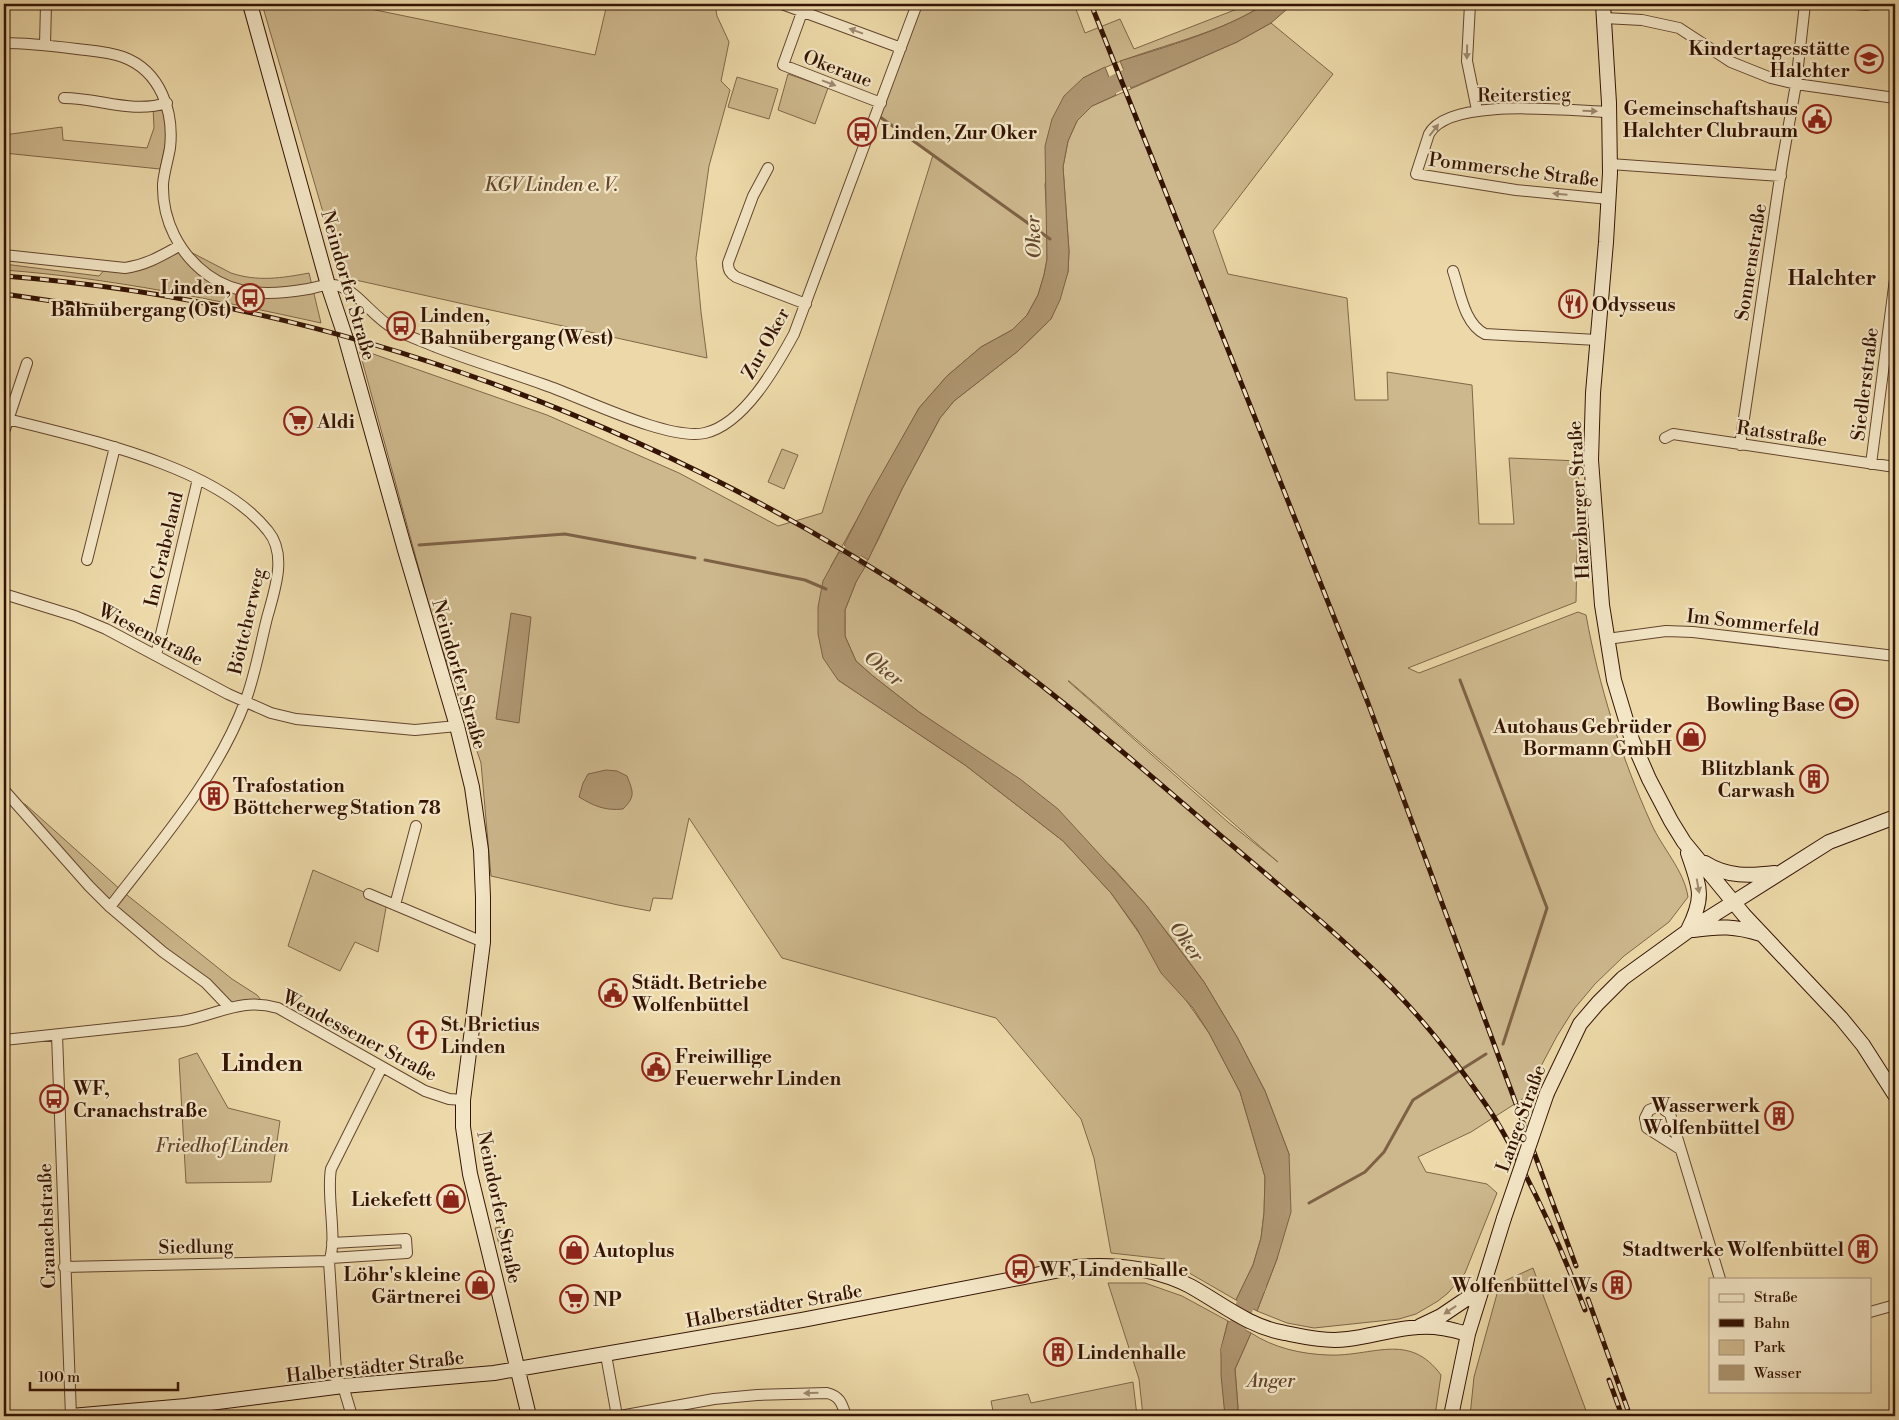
<svg xmlns="http://www.w3.org/2000/svg" width="1899" height="1420" font-family="'Libre Bodoni',serif">
  <rect width="100%" height="100%" fill="#ecd8a8"/>
  <filter id="stains"><feTurbulence type="fractalNoise" baseFrequency=".004" numOctaves="4"/><feColorMatrix values="0 0 0 0 .2 0 0 0 0 .09 0 0 0 0 .02 0 0 0 .5 -.17"/></filter>
  <radialGradient id="worn" r=".72"><stop offset=".6" stop-color="#630" stop-opacity="0"/><stop offset="1" stop-color="#630" stop-opacity=".3"/></radialGradient>
  <!-- green -->
  <path fill="#cdb78c" stroke="#816648" fill-rule="evenodd" d="M262,4H346L595,55L607,4H715L717,16L729,42L721,81L730,90L709,166L696,258L701,312L707,358L342,277Z
    M921,4H1074L1085,33L1120,19L1134,49L1250,4H1265C1210,40 1141,47 1083,78L1045,184L1047,220V259L1044,275L1038,295L1027,315L1012,330L981,347L947,376L919,408L831,566L838,680L965,765L1063,841L1111,893L1209,1033L1240,1092L1265,1177L1264,1213L1261,1238L1253,1265L1236,1300L1165,1259L1111,1253L1094,1158L1081,1119L996,1018L782,958L689,818L672,899L653,898L650,911L618,905L491,876L481,763L434,624L359,349L547,415L679,473L778,526L822,513L933,155L880,117Z
    M1271,23L1333,74L1213,231L1228,274L1347,298L1355,400H1388L1387,372L1472,385L1479,524H1514L1509,458L1579,461L1576,602L1408,668L1419,673L1578,612L1586,615C1599,686 1621,757 1651,823C1662,848 1684,870 1688,897L1669,922L1624,956L1595,984L1574,1009L1557,1036L1524,1098L1471,1132L1418,1157L1426,1172L1487,1184L1497,1193L1465,1273L1448,1293L1438,1301L1416,1314L1399,1319L1314,1328L1287,1323L1257,1311L1277,1259L1289,1154L1265,1091L1237,1037L1204,982L1185,956L1146,905L1114,869L967,745L919,712L873,676L856,661L845,636V610L856,582L878,540L902,489L940,418L954,401L1018,351L1051,319L1068,272L1069,251L1063,167L1068,141L1077,121L1092,106L1237,42ZM1068,681H1069L1278,862L1228,822Z
    M788,74L828,88L815,124L778,110Z
    M737,77L778,89L769,119L728,107Z
    M167,103L166,142L160,169L4,153V135L62,127L63,140L147,148L154,128L153,107Z
    M179,246L231,273C258,282 282,278 309,273L321,323C216,300 111,278 4,270V264L99,276L107,267L125,268Z
    M782,449L798,455L784,489L768,482Z
    M12,797L26,805L122,891L232,979L257,995L264,1004L229,1007L110,907Z
    M313,870L387,902L378,952L355,942L340,971L288,946Z
    M197,1053L228,1108L280,1121L271,1182L186,1183L179,1059Z
    M500,1227L510,1274L505,1270L495,1228Z
    M1533,1268L1588,1416H1470L1474,1377L1500,1283Z
    M1108,1283H1145L1182,1296L1228,1321L1221,1349L1225,1416H1143L1139,1379Z
    M1251,1333C1274,1348 1301,1354 1328,1355C1372,1357 1409,1331 1441,1375L1435,1416H1237L1238,1408L1235,1369Z
    M1133,1382L1137,1416H994L991,1401L1028,1394L1031,1403Z"/>
  <!-- water -->
  <path fill="#ae9570" stroke="#7e6145" d="M1265,4H1293L1271,23L1237,42L1131,88L1120,61C1166,47 1225,30 1265,4Z
    M1105,67L1116,95L1092,106L1077,121L1068,141L1063,167L1069,251L1068,272L1060,300L1051,319L1018,351L954,401L940,418L902,489L868,560L844,545L868,498L919,408L947,376L981,347L1012,330L1027,315L1038,295L1044,275L1047,259L1045,146L1052,119L1064,96L1083,78Z
    M839,552L865,567L856,582L845,610V636L856,661L873,676L919,712L1020,779L1058,809L1146,905L1204,982L1237,1037L1265,1091L1289,1154L1291,1212L1277,1259L1257,1311L1236,1300L1253,1265L1261,1238L1264,1213L1265,1177L1240,1092L1209,1033L1193,1008L1161,973L1137,929L1111,893L1063,841L965,765L838,680L823,658L818,634V607L823,581Z
    M511,613L531,617L519,723L496,719Z
    M606,770L617,771L627,776C633,792 636,796 623,809C605,811 594,806 579,797L583,783L588,774Z
    M1228,1321L1251,1333L1235,1369L1238,1408L1237,1416H1225L1221,1375V1349Z"/>
  <g fill="none" stroke-linecap="round" stroke-linejoin="round">
    <!-- stream -->
    <path stroke="#7e6145" stroke-width="3" d="M880,117L1050,239
      M419,545L565,534L695,558
      M705,560L805,580L826,589
      M1460,680L1547,908L1503,1044
      M1309,1203L1365,1172L1384,1152L1413,1100L1486,1054"/>
    <!-- river -->
    <path stroke="#ae9570" stroke-width="18" d="M1092,95L1147,68
      M840,579L863,530
      M1230,1350L1245,1305L1257,1286"/>
    <defs>
      <path id="street" d="M782,4L901,48
        M805,4L783,65L881,103
        M1470,4L1467,61L1477,110
        M1855,4L1867,5
        M1604,18L1642,20L1679,28L1731,62L1771,78L1796,84L1895,98
        M4,43C28,43 53,46 77,49C93,51 109,52 123,57C161,71 174,112 170,148C168,160 164,172 163,184C162,220 179,254 208,275C238,297 273,295 308,289C318,287 329,283 339,286C358,292 374,318 393,328C406,336 422,341 436,347C472,361 509,372 545,385C583,398 668,441 705,433C744,424 776,367 794,334L917,4
        M45,45L46,4
        M64,98C99,98 132,114 167,103
        M1610,164L1781,176
        M768,168L753,196L728,263C728,270 730,273 736,277L806,304
        M1609,199L1516,190L1416,174L1429,134C1449,96 1571,111 1610,112
        M4,255L125,268C146,265 161,256 179,246
        M1453,271C1460,291 1464,324 1485,334L1597,340
        M8,419C85,439 217,466 268,531C288,555 274,592 267,618C260,646 255,676 245,702C216,779 159,843 110,907
        M4,432L27,363
        M1665,438L1673,434L1895,467
        M1740,445L1782,164L1796,84L1805,4
        M1871,464L1895,279
        M87,560L115,447
        M4,594L75,616L106,629L228,694L271,713L296,719L415,730L457,726
        M1607,639L1666,631L1693,632L1895,656
        M156,655L198,479
        M4,790L89,886L110,907L163,952L206,983L229,1007
        M369,894L483,942
        M395,905L416,826
        M57,1035L71,1416
        M4,1040L182,1021C218,1015 240,997 278,1008L425,1091L449,1099L463,1100
        M1680,1149L1647,1128L1645,1118L1649,1110L1659,1106L1670,1114L1720,1279
        M331,1258L407,1253L406,1239L332,1243
        M64,1267L329,1261
        M1870,1312L1895,1305
        M606,1355L617,1416
        M343,1386L352,1416
        M337,1387L329,1261C338,1240 326,1195 331,1169L382,1067
        M620,1416L714,1399L757,1395L827,1393C840,1396 842,1404 846,1416"/>
      <path id="secondary" d="M250,4L328,285L345,336L405,550L457,726L472,787L481,850L483,897V942L463,1100V1127L470,1174L529,1416
        M1603,4L1609,103L1610,173L1606,242L1593,393L1591,460L1602,605L1614,680L1632,740L1649,779L1671,821L1684,842L1744,915L1841,1018L1863,1045L1895,1095
        M1705,863C1727,877 1750,876 1775,873
        M1688,930C1705,896 1700,888 1688,853
        M1693,930C1720,926 1735,926 1761,934
        M1547,1093L1580,1024L1598,1003L1623,978L1688,931L1829,842L1895,817
        M1420,1326L1441,1316L1481,1289
        M71,1416L186,1406L343,1386L494,1373L802,1320L1076,1267C1114,1264 1155,1268 1190,1286C1221,1303 1249,1327 1285,1333C1305,1337 1327,1342 1348,1339C1379,1335 1411,1323 1442,1328C1451,1329 1459,1332 1468,1334
        M1451,1416L1468,1334L1504,1218"/>
    </defs>
    <!-- street casing -->
    <use href="#street" stroke="#63452d" stroke-width="12"/>
    <!-- secondary casing -->
    <use href="#secondary" stroke="#351404" stroke-width="16"/>
    <!-- street -->
    <use href="#street" stroke="#f3e6c6" stroke-width="10"/>
    <!-- secondary -->
    <use href="#secondary" stroke="#f3e6c6" stroke-width="14"/>
    <defs>
      <path id="rail" d="M1091,4L1368,703L1576,1266
        M4,276C334,301 661,425 936,609C1030,671 1115,745 1200,818C1265,874 1333,928 1393,989C1427,1024 1458,1064 1486,1105C1501,1126 1513,1150 1525,1174C1548,1218 1567,1263 1585,1310
        M4,294L94,307
        M1588,1299L1630,1416
        M1609,1380L1622,1416"/>
    </defs>
    <!-- rail casing -->
    <use href="#rail" stroke="#351404" stroke-width="5"/>
    <!-- rail -->
    <use href="#rail" stroke="#f3e6c6" stroke-width="3" stroke-dasharray="9" stroke-linecap="butt"/>
    <defs>
      <path id="secondary-bridge" d="M1504,1218L1547,1093"/>
    </defs>
    <!-- secondary-bridge casing -->
    <use href="#secondary-bridge" stroke="#351404" stroke-width="16" stroke-linecap="butt"/>
    <!-- secondary-bridge -->
    <use href="#secondary-bridge" stroke="#f3e6c6" stroke-width="14"/>
  </g>
  <!-- one-way arrows -->
  <defs><path id="oneway-solid" d="M-6-.8H1V-3.2L6.5 0L1 3.2V.8H-6Z" transform="scale(1.25)"/></defs>
  <g fill="#9e886f">
    <use href="#oneway-solid" transform="translate(856 31) rotate(-160)"/>
    <use href="#oneway-solid" transform="translate(1467 52) rotate(91)"/>
    <use href="#oneway-solid" transform="translate(829 83) rotate(21)"/>
    <use href="#oneway-solid" transform="translate(1590 111) rotate(2)"/>
    <use href="#oneway-solid" transform="translate(1434 130) rotate(-52)"/>
    <use href="#oneway-solid" transform="translate(1560 194) rotate(-175)"/>
    <use href="#oneway-solid" transform="translate(1698 886) rotate(80)"/>
    <use href="#oneway-solid" transform="translate(1450 1310) rotate(146)"/>
    <use href="#oneway-solid" transform="translate(811 1393) rotate(179)"/>
  </g>
  <!-- icons -->
  <defs>
    <symbol id="school-ring" viewBox="-11 -11 22 22"><circle r="9.5" fill="#f3e6c6" stroke="#8f2418" stroke-width="1.5"/><path d="M0-5L7-2L0 1L-7-2ZM-4 1L0 2.5L4 1V4Q0 6-4 4Z" fill="#8f2418"/></symbol>
    <symbol id="civic-ring" viewBox="-11 -11 22 22"><circle r="9.5" fill="#f3e6c6" stroke="#8f2418" stroke-width="1.5"/><path d="M-.6-6.5H3V-4.5H.6V-3L4-1V1h2V6H-6V1h2V-1L-.6-3ZM-1.2 2.5V6h2.4V2.5Z" fill="#8f2418"/></symbol>
    <symbol id="bus-ring" viewBox="-11 -11 22 22"><circle r="9.5" fill="#f3e6c6" stroke="#8f2418" stroke-width="1.5"/><path d="M-5-6H5V4H4V6H2V4H-2V6H-4V4H-5ZM-3.5-4V0h7V-4ZM-3.5 1.2v1.5H-2V1.2ZM2 1.2v1.5H3.5V1.2Z" fill="#8f2418"/></symbol>
    <symbol id="restaurant-ring" viewBox="-11 -11 22 22"><circle r="9.5" fill="#f3e6c6" stroke="#8f2418" stroke-width="1.5"/><path d="M-5-6h1v4h1v-4h1v4h1v-4h1v5L-1.5 .5V6h-2V.5L-5-1ZM5-6V6H3V1.5H1.5Q1.5-4 5-6Z" fill="#8f2418"/></symbol>
    <symbol id="supermarket-ring" viewBox="-11 -11 22 22"><circle r="9.5" fill="#f3e6c6" stroke="#8f2418" stroke-width="1.5"/><path d="M-6-5.5h2.5l.6 2H6L4.5 2H-2.5L-4.4-4H-6ZM-1.5 3.2a1.3 1.3 0 1 0 .1 0ZM3 3.2a1.3 1.3 0 1 0 .1 0Z" fill="#8f2418"/></symbol>
    <symbol id="stadium-ring" viewBox="-11 -11 22 22"><circle r="9.5" fill="#f3e6c6" stroke="#8f2418" stroke-width="1.5"/><path d="M0-5a6.5 5 0 1 0 0 10a6.5 5 0 1 0 0-10ZM-3.5-1.8h7v3.6h-7Z" fill="#8f2418"/></symbol>
    <symbol id="shop-ring" viewBox="-11 -11 22 22"><circle r="9.5" fill="#f3e6c6" stroke="#8f2418" stroke-width="1.5"/><path d="M-5-2.5h2.3a2.7 3.5 0 0 1 5.4 0H5L5.5 6h-11ZM-1.5-2.5h3a1.5 2.3 0 0 0-3 0Z" fill="#8f2418"/></symbol>
    <symbol id="building-ring" viewBox="-11 -11 22 22"><circle r="9.5" fill="#f3e6c6" stroke="#8f2418" stroke-width="1.5"/><path d="M-4-6H4V6H1V3H-1V6H-4ZM-2.5-4.3h1.7v1.8h-1.7ZM.8-4.3h1.7v1.8H.8ZM-2.5-1h1.7V.8h-1.7ZM.8-1h1.7V.8H.8Z" fill="#8f2418"/></symbol>
    <symbol id="church-ring" viewBox="-11 -11 22 22"><circle r="9.5" fill="#f3e6c6" stroke="#8f2418" stroke-width="1.5"/><path d="M-1.2-6h2.4v3.5h3.3v2.4h-3.3V6h-2.4V-.1h-3.3v-2.4h3.3Z" fill="#8f2418"/></symbol>
  </defs>
  <g fill-rule="evenodd">
    <use href="#school-ring" x="1853" y="43" width="32" height="32"/>
    <use href="#civic-ring" x="1801" y="103" width="32" height="32"/>
    <use href="#bus-ring" x="846" y="116" width="32" height="32"/>
    <use href="#bus-ring" x="234" y="282" width="32" height="32"/>
    <use href="#restaurant-ring" x="1557" y="288" width="32" height="32"/>
    <use href="#bus-ring" x="385" y="310" width="32" height="32"/>
    <use href="#supermarket-ring" x="282" y="405" width="32" height="32"/>
    <use href="#stadium-ring" x="1828" y="688" width="32" height="32"/>
    <use href="#shop-ring" x="1675" y="721" width="32" height="32"/>
    <use href="#building-ring" x="1798" y="763" width="32" height="32"/>
    <use href="#building-ring" x="198" y="780" width="32" height="32"/>
    <use href="#civic-ring" x="597" y="977" width="32" height="32"/>
    <use href="#church-ring" x="406" y="1019" width="32" height="32"/>
    <use href="#civic-ring" x="640" y="1051" width="32" height="32"/>
    <use href="#bus-ring" x="38" y="1083" width="32" height="32"/>
    <use href="#building-ring" x="1763" y="1100" width="32" height="32"/>
    <use href="#shop-ring" x="435" y="1183" width="32" height="32"/>
    <use href="#building-ring" x="1847" y="1233" width="32" height="32"/>
    <use href="#shop-ring" x="558" y="1234" width="32" height="32"/>
    <use href="#bus-ring" x="1004" y="1253" width="32" height="32"/>
    <use href="#shop-ring" x="464" y="1269" width="32" height="32"/>
    <use href="#building-ring" x="1601" y="1269" width="32" height="32"/>
    <use href="#supermarket-ring" x="558" y="1283" width="32" height="32"/>
    <use href="#building-ring" x="1042" y="1336" width="32" height="32"/>
  </g>
  <g text-anchor="middle" stroke-width="4.5" stroke-linejoin="round" paint-order="stroke">
    <!-- poi labels -->
    <g font-size="19" font-weight="bold" fill="#351404" stroke="#f3e6c6" text-anchor="start">
      <text x="1850" y="55" text-anchor="end">Kindertagesstätte<tspan x="1850" dy="22">Halchter</tspan></text>
      <text x="1798" y="115" text-anchor="end">Gemeinschaftshaus<tspan x="1798" dy="22">Halchter Clubraum</tspan></text>
      <text x="881" y="139">Linden, Zur Oker</text>
      <text x="231" y="294" text-anchor="end">Linden,<tspan x="231" dy="22">Bahnübergang (Ost)</tspan></text>
      <text x="1592" y="311">Odysseus</text>
      <text x="420" y="322">Linden,<tspan x="420" dy="22">Bahnübergang (West)</tspan></text>
      <text x="317" y="428">Aldi</text>
      <text x="1825" y="711" text-anchor="end">Bowling Base</text>
      <text x="1672" y="733" text-anchor="end">Autohaus Gebrüder<tspan x="1672" dy="22">Bormann GmbH</tspan></text>
      <text x="1795" y="775" text-anchor="end">Blitzblank<tspan x="1795" dy="22">Carwash</tspan></text>
      <text x="233" y="792">Trafostation<tspan x="233" dy="22">Böttcherweg Station 78</tspan></text>
      <text x="632" y="989">Städt. Betriebe<tspan x="632" dy="22">Wolfenbüttel</tspan></text>
      <text x="441" y="1031">St. Brictius<tspan x="441" dy="22">Linden</tspan></text>
      <text x="675" y="1063">Freiwillige<tspan x="675" dy="22">Feuerwehr Linden</tspan></text>
      <text x="73" y="1095">WF,<tspan x="73" dy="22">Cranachstraße</tspan></text>
      <text x="1760" y="1112" text-anchor="end">Wasserwerk<tspan x="1760" dy="22">Wolfenbüttel</tspan></text>
      <text x="432" y="1206" text-anchor="end">Liekefett</text>
      <text x="1844" y="1256" text-anchor="end">Stadtwerke Wolfenbüttel</text>
      <text x="593" y="1257">Autoplus</text>
      <text x="1039" y="1276">WF, Lindenhalle</text>
      <text x="461" y="1281" text-anchor="end">Löhr's kleine<tspan x="461" dy="22">Gärtnerei</tspan></text>
      <text x="1598" y="1292" text-anchor="end">Wolfenbüttel Ws</text>
      <text x="593" y="1306">NP</text>
      <text x="1077" y="1359">Lindenhalle</text>
    </g>
    <!-- street labels -->
    <g font-size="19" fill="#351404" stroke="#f3e6c6">
      <text transform="translate(838 68) rotate(21)" y="7">Okeraue</text>
      <text transform="translate(1524 94) rotate(-1)" y="7">Reiterstieg</text>
      <text transform="translate(1514 169) rotate(7)" y="7">Pommersche Straße</text>
      <text transform="translate(1750 262) rotate(-81)" y="7">Sonnenstraße</text>
      <text transform="translate(349 285) rotate(74)" y="7">Neindorfer Straße</text>
      <text transform="translate(765 343) rotate(-61)" y="7">Zur Oker</text>
      <text transform="translate(1864 384) rotate(-83)" y="7">Siedlerstraße</text>
      <text transform="translate(1782 433) rotate(8)" y="7">Ratsstraße</text>
      <text transform="translate(1578 500) rotate(-93)" y="7">Harzburger Straße</text>
      <text transform="translate(163 549) rotate(-77)" y="7">Im Grabeland</text>
      <text transform="translate(246 621) rotate(-77)" y="7">Böttcherweg</text>
      <text transform="translate(1753 622) rotate(6)" y="7">Im Sommerfeld</text>
      <text transform="translate(151 634) rotate(27)" y="7">Wiesenstraße</text>
      <text transform="translate(460 674) rotate(74)" y="7">Neindorfer Straße</text>
      <text transform="translate(360 1035) rotate(28)" y="7">Wendessener Straße</text>
      <text transform="translate(1520 1118) rotate(-70)" y="7">Lange Straße</text>
      <text transform="translate(500 1207) rotate(78)" y="7">Neindorfer Straße</text>
      <text transform="translate(46 1226) rotate(-92)" y="7">Cranachstraße</text>
      <text transform="translate(196 1246) rotate(-1)" y="7">Siedlung</text>
      <text transform="translate(774 1305) rotate(-10)" y="7">Halberstädter Straße</text>
      <text transform="translate(375 1366) rotate(-6)" y="7">Halberstädter Straße</text>
    </g>
    <!-- park labels -->
    <g font-size="19" font-style="italic" fill="#63452d" stroke="#f3e6c6">
      <text x="551" y="191">KGV Linden e. V.</text>
      <text x="222" y="1152">Friedhof Linden</text>
      <text x="1271" y="1387">Anger</text>
    </g>
    <!-- water labels -->
    <g font-size="20" font-style="italic" fill="#65482f" stroke="#f3e6c6">
      <text transform="translate(1033 237) rotate(-92)" y="7">Oker</text>
      <text transform="translate(884 668) rotate(40)" y="7">Oker</text>
      <text transform="translate(1187 941) rotate(55)" y="7">Oker</text>
    </g>
    <!-- quarter labels -->
    <g font-size="21" font-weight="bold" fill="#351404" stroke="#f3e6c6">
      <text x="1832" y="285">Halchter</text>
    </g>
    <!-- district labels -->
    <g font-size="24" font-weight="bold" fill="#351404" stroke="#f3e6c6">
      <text x="262" y="1071">Linden</text>
    </g>
  </g>
  <!-- margin -->
  <rect width="1899" height="1420" fill="none" stroke="#ecd8a8" stroke-width="20"/>
  <rect x="5" y="5" width="1889" height="1410" fill="none" stroke="#351404" stroke-width="2.5"/>
  <rect x="10" y="10" width="1879" height="1400" fill="none" stroke="#351404"/>
  <!-- legend -->
  <rect x="1709" y="1278" width="162" height="115" fill="#f3e6c6" stroke="#a79278"/>
  <rect x="1719" y="1294" width="25" height="8" fill="#f3e6c6" stroke="#a79278"/>
  <text x="1754" y="1302" font-size="15" fill="#351404">Straße</text>
  <rect x="1719" y="1319" width="25" height="8" fill="#351404" stroke="#a79278"/>
  <text x="1754" y="1328" font-size="15" fill="#351404">Bahn</text>
  <rect x="1719" y="1340" width="25" height="15" fill="#cdb78c" stroke="#a79278"/>
  <text x="1754" y="1352" font-size="15" fill="#351404">Park</text>
  <rect x="1719" y="1365" width="25" height="15" fill="#ae9570" stroke="#a79278"/>
  <text x="1754" y="1378" font-size="15" fill="#351404">Wasser</text>
  <!-- scale -->
  <path d="M30 1382v8h148v-8" fill="none" stroke="#351404" stroke-width="2.5"/>
  <text x="38" y="1382" font-size="15" fill="#351404" stroke="#f3e6c6" stroke-width="4" paint-order="stroke">100 m</text>
  <rect width="100%" height="100%" filter="url(#stains)"/>
  <rect width="100%" height="100%" fill="url(#worn)"/>
</svg>
